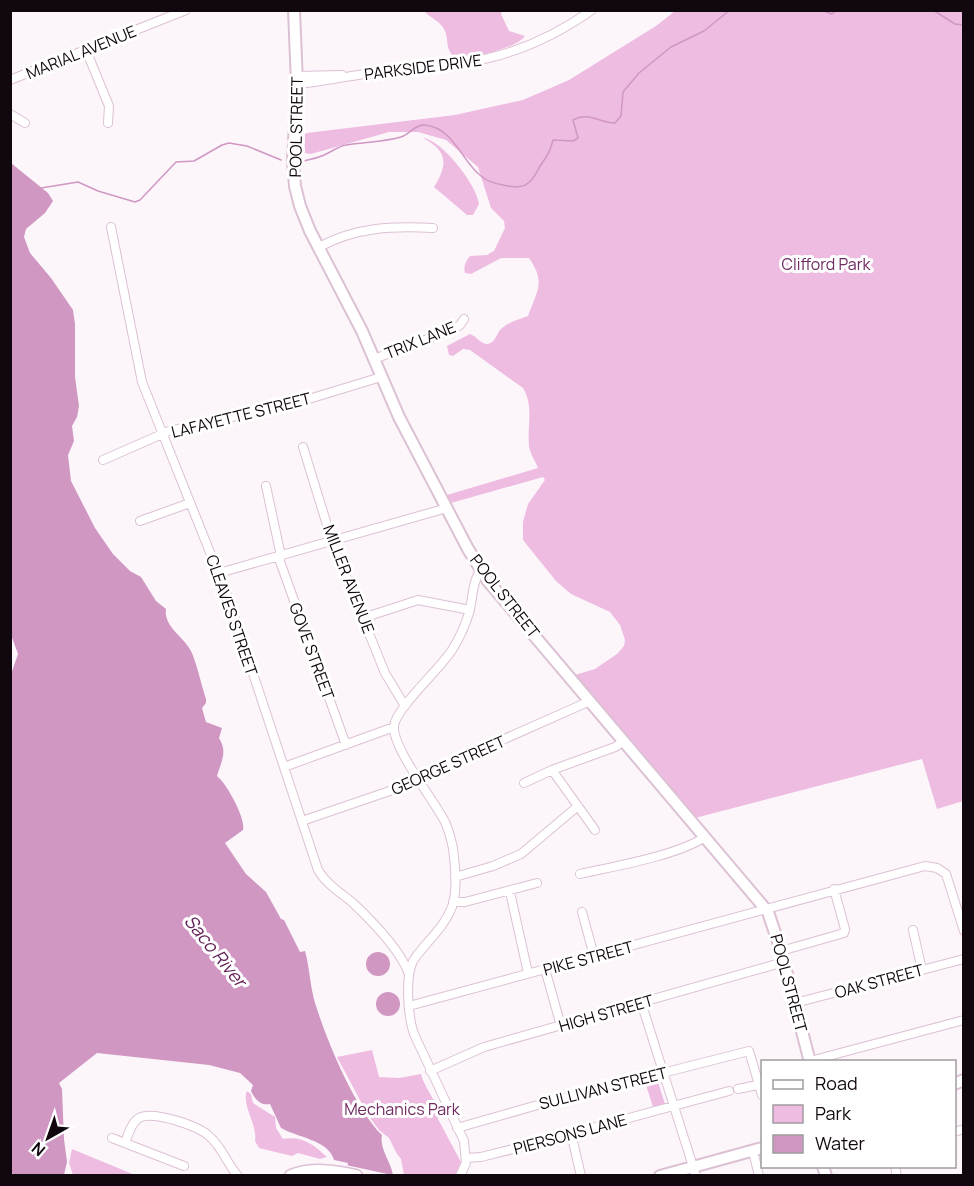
<svg xmlns="http://www.w3.org/2000/svg" width="974" height="1186" font-family="Manrope,sans-serif">
  <rect width="100%" height="100%" fill="#fcf6fb"/>
  <!-- green -->
  <path fill="#eebbe1" d="M424,11H502L501,14L509,31L525,36C519,46 479,57 467,57C462,58 457,56 452,55C445,45 449,41 445,31C441,21 430,18 424,11Z
    M675,11H963V801L937,809L922,759L695,818L575,675L595,669L617,654L624,646L625,640L620,625L610,612L571,594L556,581L523,540V522L528,504L545,480L543,477L451,503L447,495L538,468C535,461 530,453 529,446C527,426 534,406 523,388L470,350L463,349L453,356L449,355L447,346L470,334C476,336 480,343 486,344C496,344 496,333 502,328C509,322 520,319 528,316C537,291 546,282 529,258H501L471,274L465,273C463,266 466,261 470,256L487,255L494,251L505,228L504,221L491,208L478,167L446,140L418,132H389L311,154L305,153L304,135L307,133L455,115L523,100L569,80L656,26Z
    M423,138C442,140 477,185 479,204L473,215H467L434,187C448,165 448,151 423,138Z
    M372,1050L379,1077L399,1078L421,1074C424,1089 441,1104 438,1119L461,1162L455,1175H404L401,1159L397,1154L389,1138L379,1130L368,1115L337,1057Z
    M658,1082L665,1104L653,1107L646,1085Z
    M247,1091L251,1094L253,1103L275,1117L276,1128L283,1139C302,1136 313,1144 327,1157L320,1159L298,1153L292,1156L259,1148L255,1141C258,1125 241,1105 247,1091Z
    M72,1149L135,1175H73L69,1163Z"/>
  <!-- water -->
  <path fill="#d097c2" d="M11,163L48,193L53,201L45,213L26,229L24,237L30,253L51,278L73,310L75,324V377L79,406L77,417L72,426L74,441L68,455L71,481L95,528L113,554L130,571L141,577L156,601L166,609C163,627 186,638 192,653C198,668 201,684 206,699V703L202,708L206,722L222,728L219,738C228,752 221,762 217,776C227,784 246,819 243,830L225,843L246,874L266,892L281,919L284,920L300,952L305,951C310,969 310,988 316,1006C327,1041 355,1109 382,1135C379,1148 391,1162 393,1175H375L374,1171L345,1175L348,1163L334,1160C329,1140 296,1137 281,1128L270,1104C260,1106 255,1099 251,1091L253,1085L240,1073L209,1065L97,1053L59,1083L62,1089L64,1139L67,1162L64,1175H14L11,1172L10,681H12L11,674L18,654L10,632Z
    M366 964a12 12 0 1 1 24 0a12 12 0 1 1-24 0Z
    M376 1004a12 12 0 1 1 24 0a12 12 0 1 1-24 0Z"/>
  <!-- pier -->
  <path fill="#fcf6fb" d="M332,1162L392,1175L342,1176L345,1165Z"/>
  <g fill="none" stroke-linecap="round" stroke-linejoin="round">
    <!-- stream -->
    <path stroke="#d097c2" stroke-width="1.5" d="M821,10L832,14L837,10
      M933,10L955,24L964,25
      M304,161C311,159 319,158 326,154C333,151 339,146 346,145C363,142 385,142 401,137C409,135 415,124 425,125C454,128 462,162 481,176C487,181 496,184 503,185C523,190 530,186 539,168C546,156 549,156 553,140L573,141L578,138L573,120C588,111 600,123 615,123L621,116L623,92L639,73L671,47L704,31L730,10
      M41,188L78,182L98,191L135,202L140,200L176,162L194,161L222,145L229,143L247,146L281,160"/>
    <defs>
      <path id="street" d="M86,50L109,106L108,123
        M297,76L342,75
        M10,80L186,10
        M297,84C320,82 342,77 365,74C456,65 514,65 592,10
        M10,114L25,123
        M111,227L142,382L227,595L318,870C326,884 341,893 353,903C372,921 400,949 409,974
        M319,247C356,227 392,226 433,228
        M374,359L452,330L460,325L464,319
        M303,447L332,541L343,569L385,673L405,706
        M103,460L169,431L299,402L381,377
        M266,486L281,556
        M140,521L190,503
        M278,556L346,745
        M219,573L447,508
        M363,618L418,600L470,610
        M284,767L394,727
        M552,770L595,830
        M524,783L552,770L615,747L624,741
        M302,821L413,783L446,765L590,701
        M580,874C615,866 676,856 705,837
        M455,877L493,866L521,854L578,806
        M510,892L528,973
        M453,902H465L537,883
        M582,912L594,956
        M913,930L922,970
        M781,951L844,933L845,929L834,889
        M545,969L561,1026
        M641,1002L696,1176
        M795,1003L964,959
        M409,1006L925,866L937,868L946,874L964,931
        M810,1061L964,1020
        M430,1071L484,1047L784,962
        M738,1089L762,1084
        M457,1128L541,1104L749,1051L762,1095
        M954,1132L964,1129
        M571,1133L581,1176
        M112,1138L184,1166
        M125,1143C128,1135 131,1123 139,1118C152,1110 200,1126 210,1137C222,1147 227,1164 238,1176
        M753,1151L759,1176
        M466,1158L481,1157L525,1146L729,1091
        M895,1166L897,1176
        M460,1176L466,1163L464,1141L414,1034C408,1017 404,973 415,958C427,941 444,928 452,907C458,889 455,866 453,848C451,839 449,830 445,822C434,800 392,748 394,726C396,708 440,669 452,650C459,639 465,626 469,613C473,599 472,581 481,570"/>
      <path id="secondary" d="M294,10L297,84L293,161L295,186L300,206L310,231L362,331L399,417L468,549L488,581L768,912L781,951L810,1062
        M954,1084L964,1080
        M823,1166L826,1176
        M660,1176L762,1148"/>
      <path id="primary" d="M291,1176C312,1168 334,1171 356,1176"/>
    </defs>
    <!-- street casing -->
    <use href="#street" stroke="#dcc1d5" stroke-width="10"/>
    <!-- secondary casing -->
    <use href="#secondary" stroke="#dcc1d5" stroke-width="14"/>
    <!-- primary casing -->
    <use href="#primary" stroke="#dcc1d5" stroke-width="15"/>
    <!-- street -->
    <use href="#street" stroke="#fff" stroke-width="8"/>
    <!-- secondary -->
    <use href="#secondary" stroke="#fff" stroke-width="10"/>
    <!-- primary -->
    <use href="#primary" stroke="#fff" stroke-width="12"/>
  </g>
  <g text-anchor="middle" stroke-width="6" stroke-linejoin="round" paint-order="stroke">
    <!-- street labels -->
    <g font-size="16" fill="#11080f" stroke="#fff">
      <text transform="translate(81 52) rotate(-22)" y="6">MARIAL AVENUE</text>
      <text transform="translate(423 67) rotate(-7)" y="6">PARKSIDE DRIVE</text>
      <text transform="translate(296 127) rotate(-89)" y="6">POOL STREET</text>
      <text transform="translate(420 340) rotate(-22)" y="6">TRIX LANE</text>
      <text transform="translate(241 415) rotate(-14)" y="6">LAFAYETTE STREET</text>
      <text transform="translate(349 579) rotate(69)" y="6">MILLER AVENUE</text>
      <text transform="translate(505 596) rotate(52)" y="6">POOL STREET</text>
      <text transform="translate(232 615) rotate(71)" y="6">CLEAVES STREET</text>
      <text transform="translate(312 651) rotate(70)" y="6">GOVE STREET</text>
      <text transform="translate(448 765) rotate(-24)" y="6">GEORGE STREET</text>
      <text transform="translate(588 958) rotate(-15)" y="6">PIKE STREET</text>
      <text transform="translate(879 981) rotate(-15)" y="6">OAK STREET</text>
      <text transform="translate(789 983) rotate(75)" y="6">POOL STREET</text>
      <text transform="translate(606 1013) rotate(-16)" y="6">HIGH STREET</text>
      <text transform="translate(603 1088) rotate(-14)" y="6">SULLIVAN STREET</text>
      <text transform="translate(570 1134) rotate(-15)" y="6">PIERSONS LANE</text>
    </g>
    <!-- park labels -->
    <g font-size="16" fill="#6e2a61" stroke="#fff">
      <text x="826" y="270">Clifford Park</text>
      <text x="402" y="1115">Mechanics Park</text>
    </g>
    <!-- water labels -->
    <g font-size="18" font-style="italic" fill="#621f56" stroke="#fff">
      <text transform="translate(215 951) rotate(51)" y="6">Saco River</text>
    </g>
  </g>
  <!-- border -->
  <rect width="974" height="1186" fill="none" stroke="#11080f" stroke-width="24"/>
  <!-- legend -->
  <rect x="761" y="1060" width="195" height="108" fill="#ffffff" stroke="#a09c9f" stroke-width="1.5"/>
  <rect x="773" y="1080" width="30" height="9" fill="#ffffff" stroke="#a09c9f" stroke-width="1.5"/>
  <text x="815" y="1090" font-size="18" fill="#11080f">Road</text>
  <rect x="773" y="1105" width="30" height="18" fill="#eebbe1" stroke="#a09c9f" stroke-width="1.5"/>
  <text x="815" y="1120" font-size="18" fill="#11080f">Park</text>
  <rect x="773" y="1135" width="30" height="18" fill="#d097c2" stroke="#a09c9f" stroke-width="1.5"/>
  <text x="815" y="1150" font-size="18" fill="#11080f">Water</text>
  <!-- north arrow -->
  <g transform="translate(48 1138) rotate(220)" stroke="#ffffff" stroke-width="4.5" paint-order="stroke">
  <path d="M0-4.5L10 22L0 15L-10 22Z" fill="#11080f"/>
  <text y="-9" font-size="16" font-weight="bold" text-anchor="middle" fill="#11080f">N</text>
  </g>
</svg>
